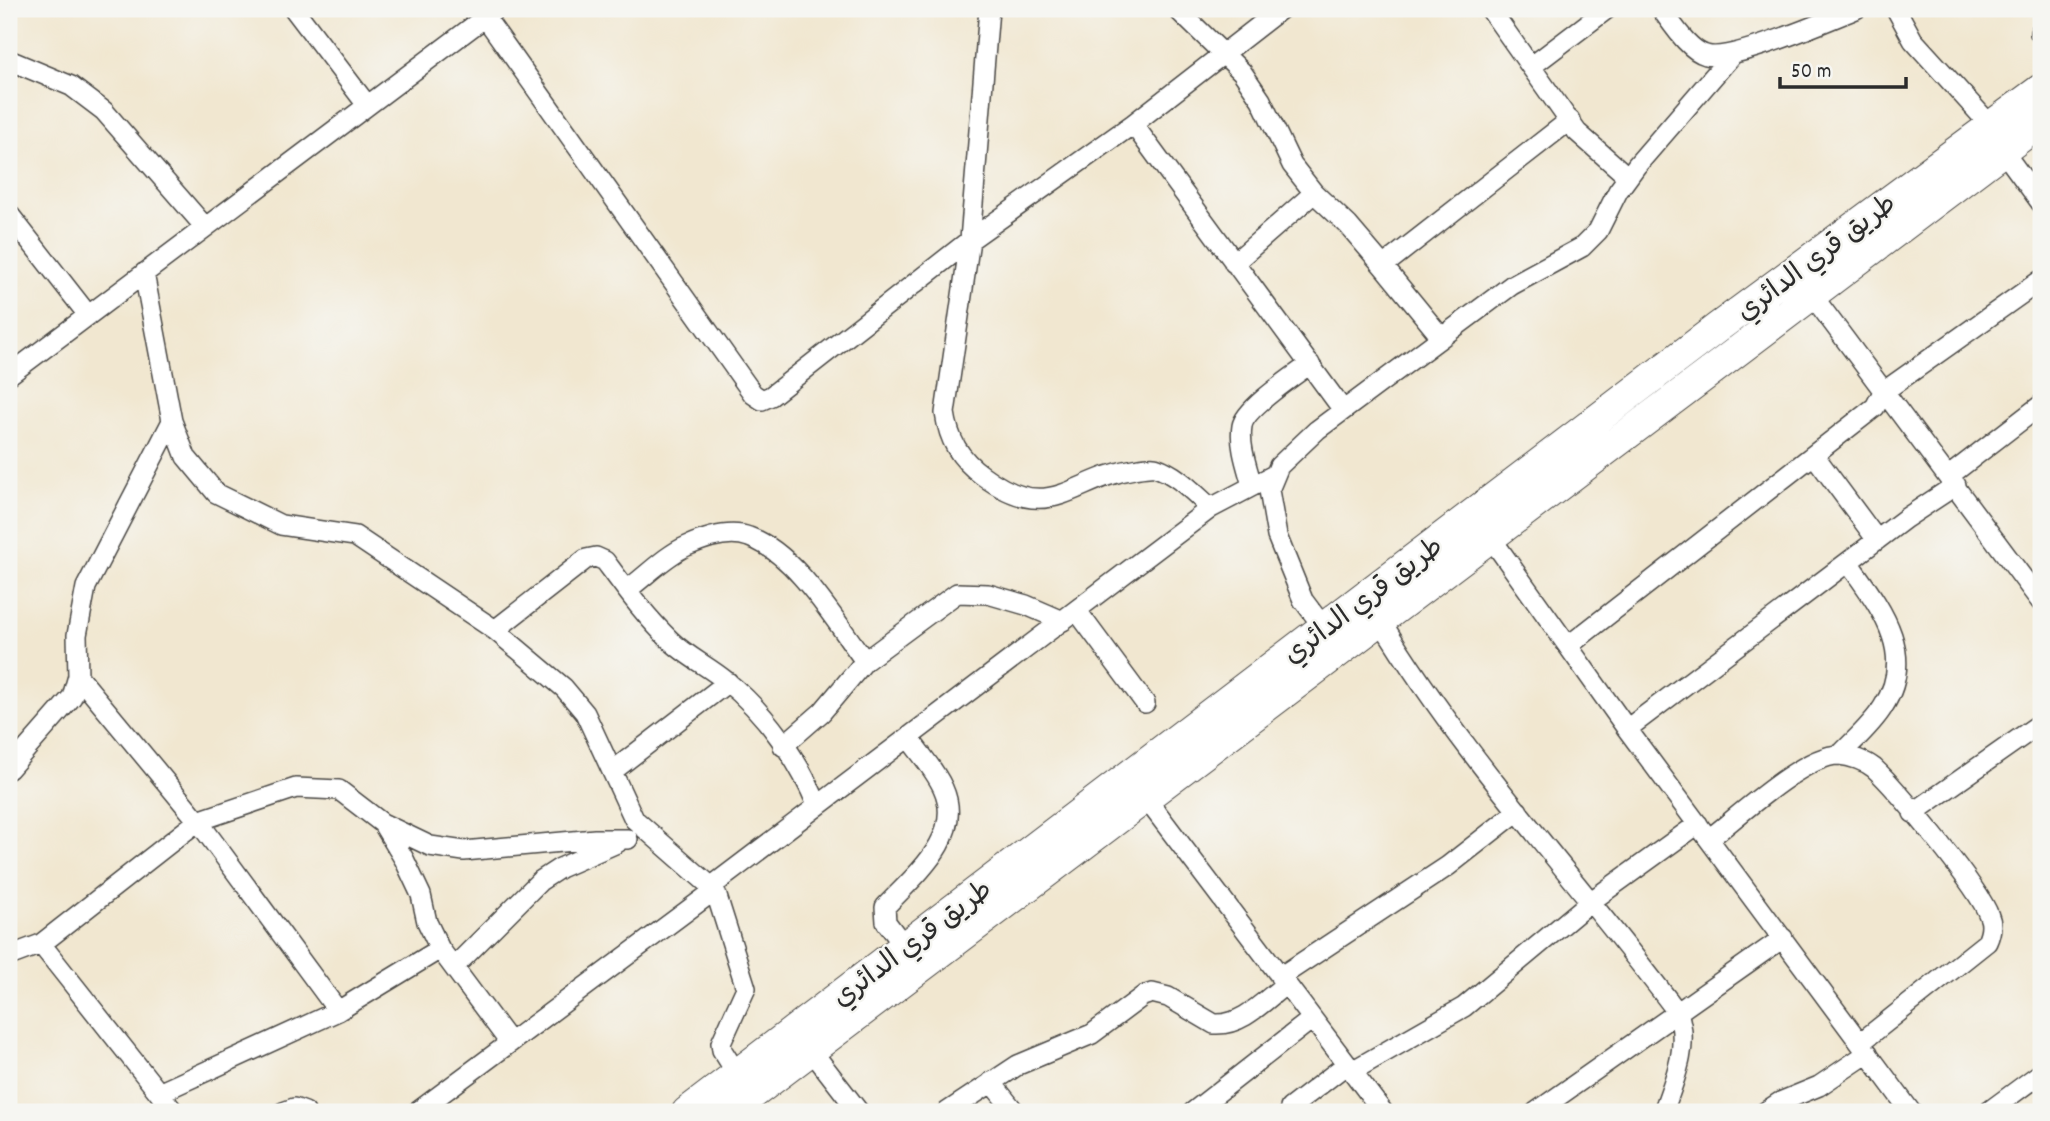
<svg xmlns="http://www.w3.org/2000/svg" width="2050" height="1121" font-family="Dekko,'Playpen Sans Arabic',sans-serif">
  <rect width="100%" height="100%" fill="#f6f6f2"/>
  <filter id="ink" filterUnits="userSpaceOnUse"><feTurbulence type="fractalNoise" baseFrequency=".0143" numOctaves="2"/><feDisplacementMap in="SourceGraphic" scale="14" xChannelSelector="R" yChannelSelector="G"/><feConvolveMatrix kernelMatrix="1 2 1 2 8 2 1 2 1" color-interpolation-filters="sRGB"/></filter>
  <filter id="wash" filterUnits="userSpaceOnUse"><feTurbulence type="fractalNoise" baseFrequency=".00686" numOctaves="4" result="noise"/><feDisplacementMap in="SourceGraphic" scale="28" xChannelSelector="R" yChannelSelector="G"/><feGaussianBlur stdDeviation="1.57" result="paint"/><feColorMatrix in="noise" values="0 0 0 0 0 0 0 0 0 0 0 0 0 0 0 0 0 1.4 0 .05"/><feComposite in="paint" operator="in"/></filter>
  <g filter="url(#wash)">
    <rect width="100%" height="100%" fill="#f1e7d0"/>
  </g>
  <g filter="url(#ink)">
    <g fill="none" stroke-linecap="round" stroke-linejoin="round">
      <defs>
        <path id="minor" d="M294,9L367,105
          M989,9L970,240L945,413C949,440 959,458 982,475C1050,526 1071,479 1134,469C1140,468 1149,466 1155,467C1177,474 1194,493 1211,508
          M1177,9L1242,72L1261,100L1292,165L1314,193L1348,225L1383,266L1441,337
          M1490,9L1577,132L1628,177
          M1661,9C1672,23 1688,50 1706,55C1731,63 1828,20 1856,9
          M1896,9L1913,40L1991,126
          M485,17L753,394L762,400L771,396L970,240L1133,124L1281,9
          M2040,33L2041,31
          M9,60L71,86L104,111L205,227
          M1532,66L1607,9
          M1133,124L1343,410
          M2003,151L2041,203
          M9,214L88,315
          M1234,263L1314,193
          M1383,266L1570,120
          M144,273L172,421L186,457L216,493L281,525L355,536L495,630L564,688L585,713L634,819L715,890L746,988L721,1043L722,1050L737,1074
          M1812,295L2041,602
          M9,375L496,9
          M1814,455L1877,540
          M1949,476L2041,405
          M1252,485C1247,467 1239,445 1242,426C1245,408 1294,376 1310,364
          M1491,538L1627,729L1911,1112
          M627,590C646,576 666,555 687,546C705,538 730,530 749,537C796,553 836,623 865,661
          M1077,611L1145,703
          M1381,621C1466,761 1580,882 1678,1013C1690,1046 1674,1081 1663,1112
          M1324,628L1303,600L1277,536L1269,490L1279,466L1317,430L1512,285L1582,247L1598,231L1618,191L1637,165L1732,55
          M495,630L586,559L596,557L605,561C625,588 645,616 670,640C686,656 708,666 726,681C765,712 799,760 817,805
          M1568,646L1875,407L1883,392L2041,280
          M78,676L198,821L338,1011
          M1627,729L1906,518L1956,485
          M783,746L822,712L865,661L957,593L988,594L1026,605L1063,621
          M1840,755C1854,740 1872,725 1883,707C1918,653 1879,606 1848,562
          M9,769L72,697L78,676L77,635L86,587L172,421
          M614,770L728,682
          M1145,797L1383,1112
          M1913,813L2041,723
          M383,824L404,859L421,895L427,922L440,949L510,1043
          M1710,838C1739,816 1804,755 1839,755C1851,756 1865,761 1874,768C1897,789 1980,889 1989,916C1993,925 1991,933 1987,942L1860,1043
          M712,886L1211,508L1272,476
          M41,944L174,1112
          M905,947L886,922L885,907C915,875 965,836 943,788C935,770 920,754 909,738
          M9,956L41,944L198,821L296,788L339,790L382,823L430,846L464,851L595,839H628
          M454,967L540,881L560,868L617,843
          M1280,977L1448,866L1518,811
          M811,1050L859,1112
          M1352,1071L1464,1007L1590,902L1698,824
          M991,1082L1015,1112
          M161,1092L338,1011L440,949
          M1290,1108L1347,1064
          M283,1112L294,1108L305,1112
          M417,1112L715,890
          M947,1112L1018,1065L1092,1034L1143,996L1152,993L1168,997L1214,1024C1242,1026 1264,1001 1286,984
          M1193,1112L1312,1019
          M1536,1112L1783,938
          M1765,1112L1780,1102L1819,1086L1868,1053
          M1988,1112L2041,1073"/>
        <path id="highway" d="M687,1112L1717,328L2041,89
          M729,1112L2041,122"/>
      </defs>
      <!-- minor casing -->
      <use href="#minor" stroke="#494744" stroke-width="22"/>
      <!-- highway casing -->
      <use href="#highway" stroke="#494744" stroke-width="32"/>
      <!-- minor -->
      <use href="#minor" stroke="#fff" stroke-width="19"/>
      <!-- highway -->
      <use href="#highway" stroke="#fff" stroke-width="30"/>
    </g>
  </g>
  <g text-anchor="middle" stroke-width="5" stroke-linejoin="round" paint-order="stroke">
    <!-- street labels -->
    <g font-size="28" fill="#2b2b2b" stroke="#f6f6f2">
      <text transform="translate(1815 256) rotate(-37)" y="10">طريق قري الدائري</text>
      <text transform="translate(1362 599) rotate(-37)" y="10">طريق قري الدائري</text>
      <text transform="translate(911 942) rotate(-37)" y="10">طريق قري الدائري</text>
    </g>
  </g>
  <!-- margin -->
  <rect width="2050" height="1121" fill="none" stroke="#f6f6f2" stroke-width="35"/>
  <!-- scale -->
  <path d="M1780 77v10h126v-10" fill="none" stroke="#2b2b2b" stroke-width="3.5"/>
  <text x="1791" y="77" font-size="21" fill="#2b2b2b" stroke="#f6f6f2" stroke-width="5" paint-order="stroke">50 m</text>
</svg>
